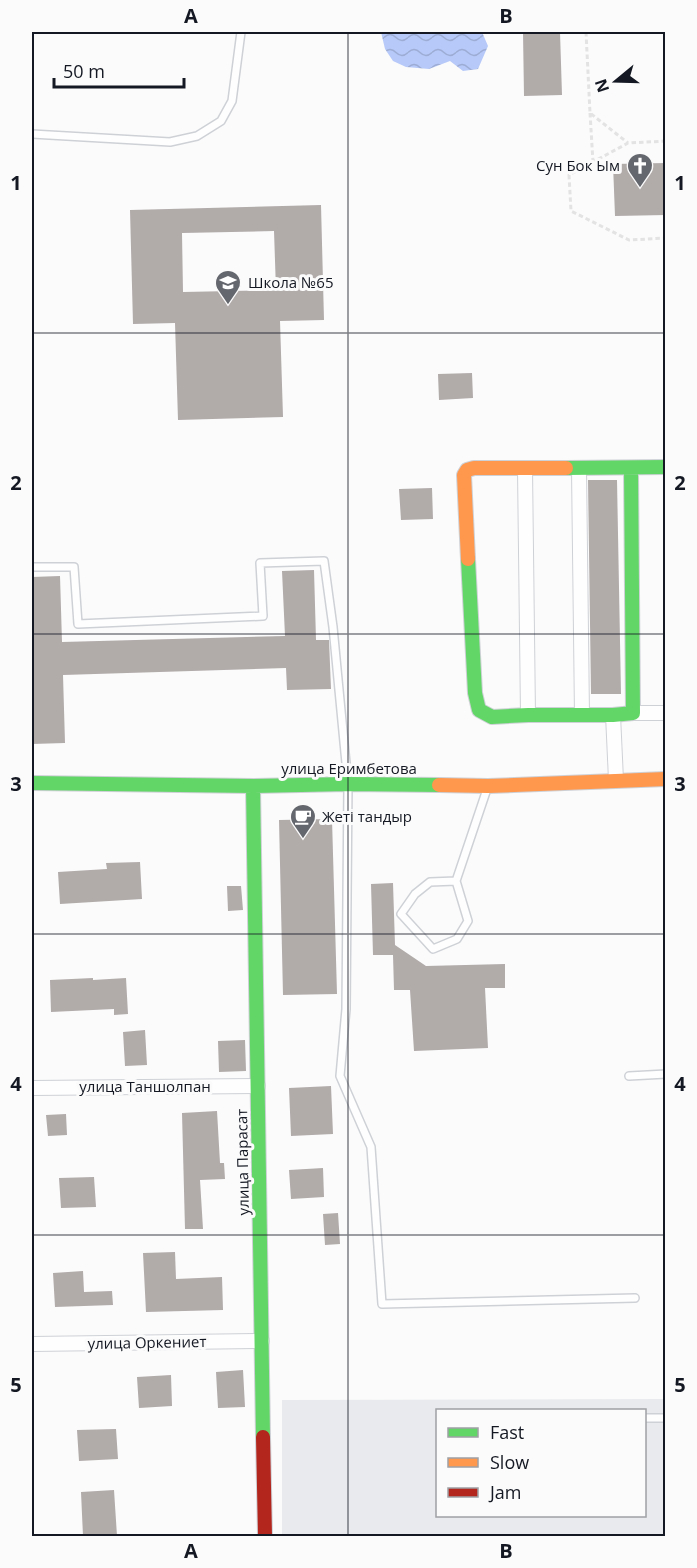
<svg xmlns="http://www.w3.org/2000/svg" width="697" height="1568" font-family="'Open Sans',sans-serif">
  <defs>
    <pattern id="water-waves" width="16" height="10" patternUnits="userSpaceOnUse" patternTransform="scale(1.5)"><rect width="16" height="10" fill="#b6c9f8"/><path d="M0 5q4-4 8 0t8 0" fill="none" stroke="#9cacd4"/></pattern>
  </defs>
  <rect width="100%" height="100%" fill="#fbfbfb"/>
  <!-- built -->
  <path fill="#e8eaed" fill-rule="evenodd" d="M665,1399V1536H282V1400ZM438,1410H644V1516H438Z"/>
  <!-- water -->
  <path fill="url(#water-waves)" d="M381,32H482L488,46L478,69L463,71L450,61L429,69L406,67L393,61L385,49Z"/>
  <!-- building -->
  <path fill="#b1abaa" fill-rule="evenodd" d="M523,32H560L562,95L524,96Z
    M666,163V215L615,216L613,164Z
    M321,205L324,320L280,321L283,417L178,420L175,323L133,324L130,210ZM274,231L276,290L183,292L182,233Z
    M472,373L473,398L439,400L438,374Z
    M588,480H617L621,694H591Z
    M432,488L433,519L401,520L399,489Z
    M314,570L316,640H329L331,689L287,690L286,668L63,675L65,743L32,744V577L60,576L62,642L285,636L282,571Z
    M332,819L337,994L283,995L279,820Z
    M140,862L142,899L60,904L58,872L107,869L106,863Z
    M393,883L395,945L426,966L505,964V988H485L488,1048L414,1051L410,990H394L393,955H373L371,884Z
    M227,886H241L243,910L228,911Z
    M93,978V980L126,978L128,1014L114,1015V1009L51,1012L50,980Z
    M145,1030L147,1065L125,1066L123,1032Z
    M245,1040L246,1071L219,1072L218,1041Z
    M331,1086L333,1134L291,1136L289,1088Z
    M217,1111L220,1163H224L225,1179L200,1180L203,1229H185L182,1113Z
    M66,1114L67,1135L48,1136L46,1115Z
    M323,1168L324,1197L291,1199L289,1170Z
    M94,1177L96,1207L61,1208L59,1178Z
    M338,1213L340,1244L325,1245L323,1214Z
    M175,1252L176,1279L222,1277L223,1310L146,1312L143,1253Z
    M83,1271L84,1292L112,1291L113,1305L55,1307L53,1273Z
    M243,1370L245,1407L218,1408L216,1372Z
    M171,1375L172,1406L139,1408L137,1377Z
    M116,1429L118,1459L79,1461L77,1430Z
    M114,1490L117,1536H83L81,1492Z"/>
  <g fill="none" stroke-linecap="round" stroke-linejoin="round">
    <defs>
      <path id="lane" d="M32,134L170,142L197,136L221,121L232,101L241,32
        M32,567H74L78,624L263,616L260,563L324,561L333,627L348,784L346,1009L340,1076L371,1147L382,1304L635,1298
        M456,881L430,882L415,894L401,914L433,949L457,939L468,921L456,881L487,789
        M629,1076L666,1074
        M644,1418H666"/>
      <path id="street" d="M525,469L528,715
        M579,469L582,715
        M633,713H666
        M613,715L616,780
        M32,1088L258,1086
        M32,1344L262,1341"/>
      <path id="fast" d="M566,468L666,467
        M468,559L475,693L479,710L492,717L528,715H613L633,713L631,469
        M32,783L253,786L348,784L439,785
        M253,786L263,1437"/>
      <path id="slow" d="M468,559L464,475L467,470L474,468H566
        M439,785L488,786L666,779"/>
      <path id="jam" d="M263,1437L265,1536"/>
    </defs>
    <!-- lane casing -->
    <use href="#lane" stroke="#ced1d6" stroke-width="10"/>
    <!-- street casing -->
    <use href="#street" stroke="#ced1d6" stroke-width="16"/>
    <!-- fast casing -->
    <use href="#fast" stroke="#ced1d6" stroke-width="16"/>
    <!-- slow casing -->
    <use href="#slow" stroke="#ced1d6" stroke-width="16"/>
    <!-- jam casing -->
    <use href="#jam" stroke="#ced1d6" stroke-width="16"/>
    <!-- path -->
    <path stroke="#e3e3e4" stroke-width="3" stroke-dasharray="4.5 3" stroke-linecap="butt" d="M586,32L590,113L628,143
      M590,113L593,162
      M666,141L628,143L569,175L571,211L629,240L666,238"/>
    <!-- lane -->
    <use href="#lane" stroke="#fefefe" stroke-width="7"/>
    <!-- street -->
    <use href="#street" stroke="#fefefe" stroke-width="14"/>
    <!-- fast -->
    <use href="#fast" stroke="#63d668" stroke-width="14"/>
    <!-- slow -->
    <use href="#slow" stroke="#ff974d" stroke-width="14"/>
    <!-- jam -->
    <use href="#jam" stroke="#b3261e" stroke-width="14"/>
  </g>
  <!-- grid -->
  <path fill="none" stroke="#141822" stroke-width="1.5" stroke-opacity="0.55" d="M348,32V1536M32,333H666M32,634H666M32,934H666M32,1235H666"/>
  <!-- icons -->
  <defs>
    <symbol id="church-pin" viewBox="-11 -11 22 30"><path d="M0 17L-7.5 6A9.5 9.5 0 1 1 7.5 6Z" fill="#65676e" stroke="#fbfbfb"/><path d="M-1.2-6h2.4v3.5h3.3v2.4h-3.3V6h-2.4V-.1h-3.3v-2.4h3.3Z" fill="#fff"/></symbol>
    <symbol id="school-pin" viewBox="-11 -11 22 30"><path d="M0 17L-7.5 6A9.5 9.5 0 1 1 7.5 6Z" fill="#65676e" stroke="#fbfbfb"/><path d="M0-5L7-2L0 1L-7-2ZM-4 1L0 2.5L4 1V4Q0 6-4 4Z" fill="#fff"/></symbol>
    <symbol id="cafe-pin" viewBox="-11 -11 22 30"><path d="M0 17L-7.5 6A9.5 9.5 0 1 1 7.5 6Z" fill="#65676e" stroke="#fbfbfb"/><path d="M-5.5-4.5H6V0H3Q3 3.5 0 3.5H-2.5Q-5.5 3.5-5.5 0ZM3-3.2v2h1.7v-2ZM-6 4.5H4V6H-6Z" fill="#fff"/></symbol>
  </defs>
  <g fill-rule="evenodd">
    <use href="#church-pin" x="625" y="151" width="30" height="40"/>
    <use href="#school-pin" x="213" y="268" width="30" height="40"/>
    <use href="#cafe-pin" x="288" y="802" width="30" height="40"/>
  </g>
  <g text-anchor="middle" stroke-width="6" stroke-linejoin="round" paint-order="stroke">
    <!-- poi labels -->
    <g font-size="15" fill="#141822" stroke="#fbfbfb" text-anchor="start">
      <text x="620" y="171" text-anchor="end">Сун Бок Ым</text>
      <text x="248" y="288">Школа №65</text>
      <text x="322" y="822">Жеті тандыр</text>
    </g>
    <!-- street labels -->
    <g font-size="15" fill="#141822" stroke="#fbfbfb">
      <text x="349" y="774">улица Еримбетова</text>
      <text x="145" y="1092">улица Таншолпан</text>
      <text transform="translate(243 1162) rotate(-91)" y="5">улица Парасат</text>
      <text transform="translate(147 1343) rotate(-1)" y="5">улица Оркениет</text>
    </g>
  </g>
  <!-- border -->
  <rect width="697" height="1568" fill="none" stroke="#fbfbfb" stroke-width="66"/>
  <!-- legend -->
  <rect x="436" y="1409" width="210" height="108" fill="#fbfbfb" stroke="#9fa0a4" stroke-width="1.5"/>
  <rect x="448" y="1428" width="30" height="9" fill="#63d668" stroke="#9fa0a4" stroke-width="1.5"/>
  <text x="490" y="1439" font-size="18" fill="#141822">Fast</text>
  <rect x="448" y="1458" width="30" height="9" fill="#ff974d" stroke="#9fa0a4" stroke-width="1.5"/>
  <text x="490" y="1469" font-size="18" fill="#141822">Slow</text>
  <rect x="448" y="1488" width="30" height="9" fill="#b3261e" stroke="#9fa0a4" stroke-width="1.5"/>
  <text x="490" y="1499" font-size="18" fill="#141822">Jam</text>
  <!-- north arrow -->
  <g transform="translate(616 81) rotate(251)" stroke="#fbfbfb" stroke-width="4.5" paint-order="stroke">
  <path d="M0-4.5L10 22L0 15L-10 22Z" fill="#141822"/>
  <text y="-9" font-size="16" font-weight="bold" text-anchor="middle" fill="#141822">N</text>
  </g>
  <!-- scale -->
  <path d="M54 78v9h130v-9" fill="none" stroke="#141822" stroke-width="3"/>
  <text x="63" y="78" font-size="18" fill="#141822" stroke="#fbfbfb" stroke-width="4.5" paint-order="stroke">50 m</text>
  <rect x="33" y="33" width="631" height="1502" fill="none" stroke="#141822" stroke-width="2"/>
  <g font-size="20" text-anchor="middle" font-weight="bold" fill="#141822">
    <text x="191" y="23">A</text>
    <text x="506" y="23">B</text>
    <text x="16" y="190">1</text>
    <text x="680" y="190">1</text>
    <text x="16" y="490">2</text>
    <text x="680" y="490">2</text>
    <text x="16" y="791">3</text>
    <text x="680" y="791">3</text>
    <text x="16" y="1091">4</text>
    <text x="680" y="1091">4</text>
    <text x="16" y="1392">5</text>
    <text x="680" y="1392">5</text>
    <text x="191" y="1558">A</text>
    <text x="506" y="1558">B</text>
  </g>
</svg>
